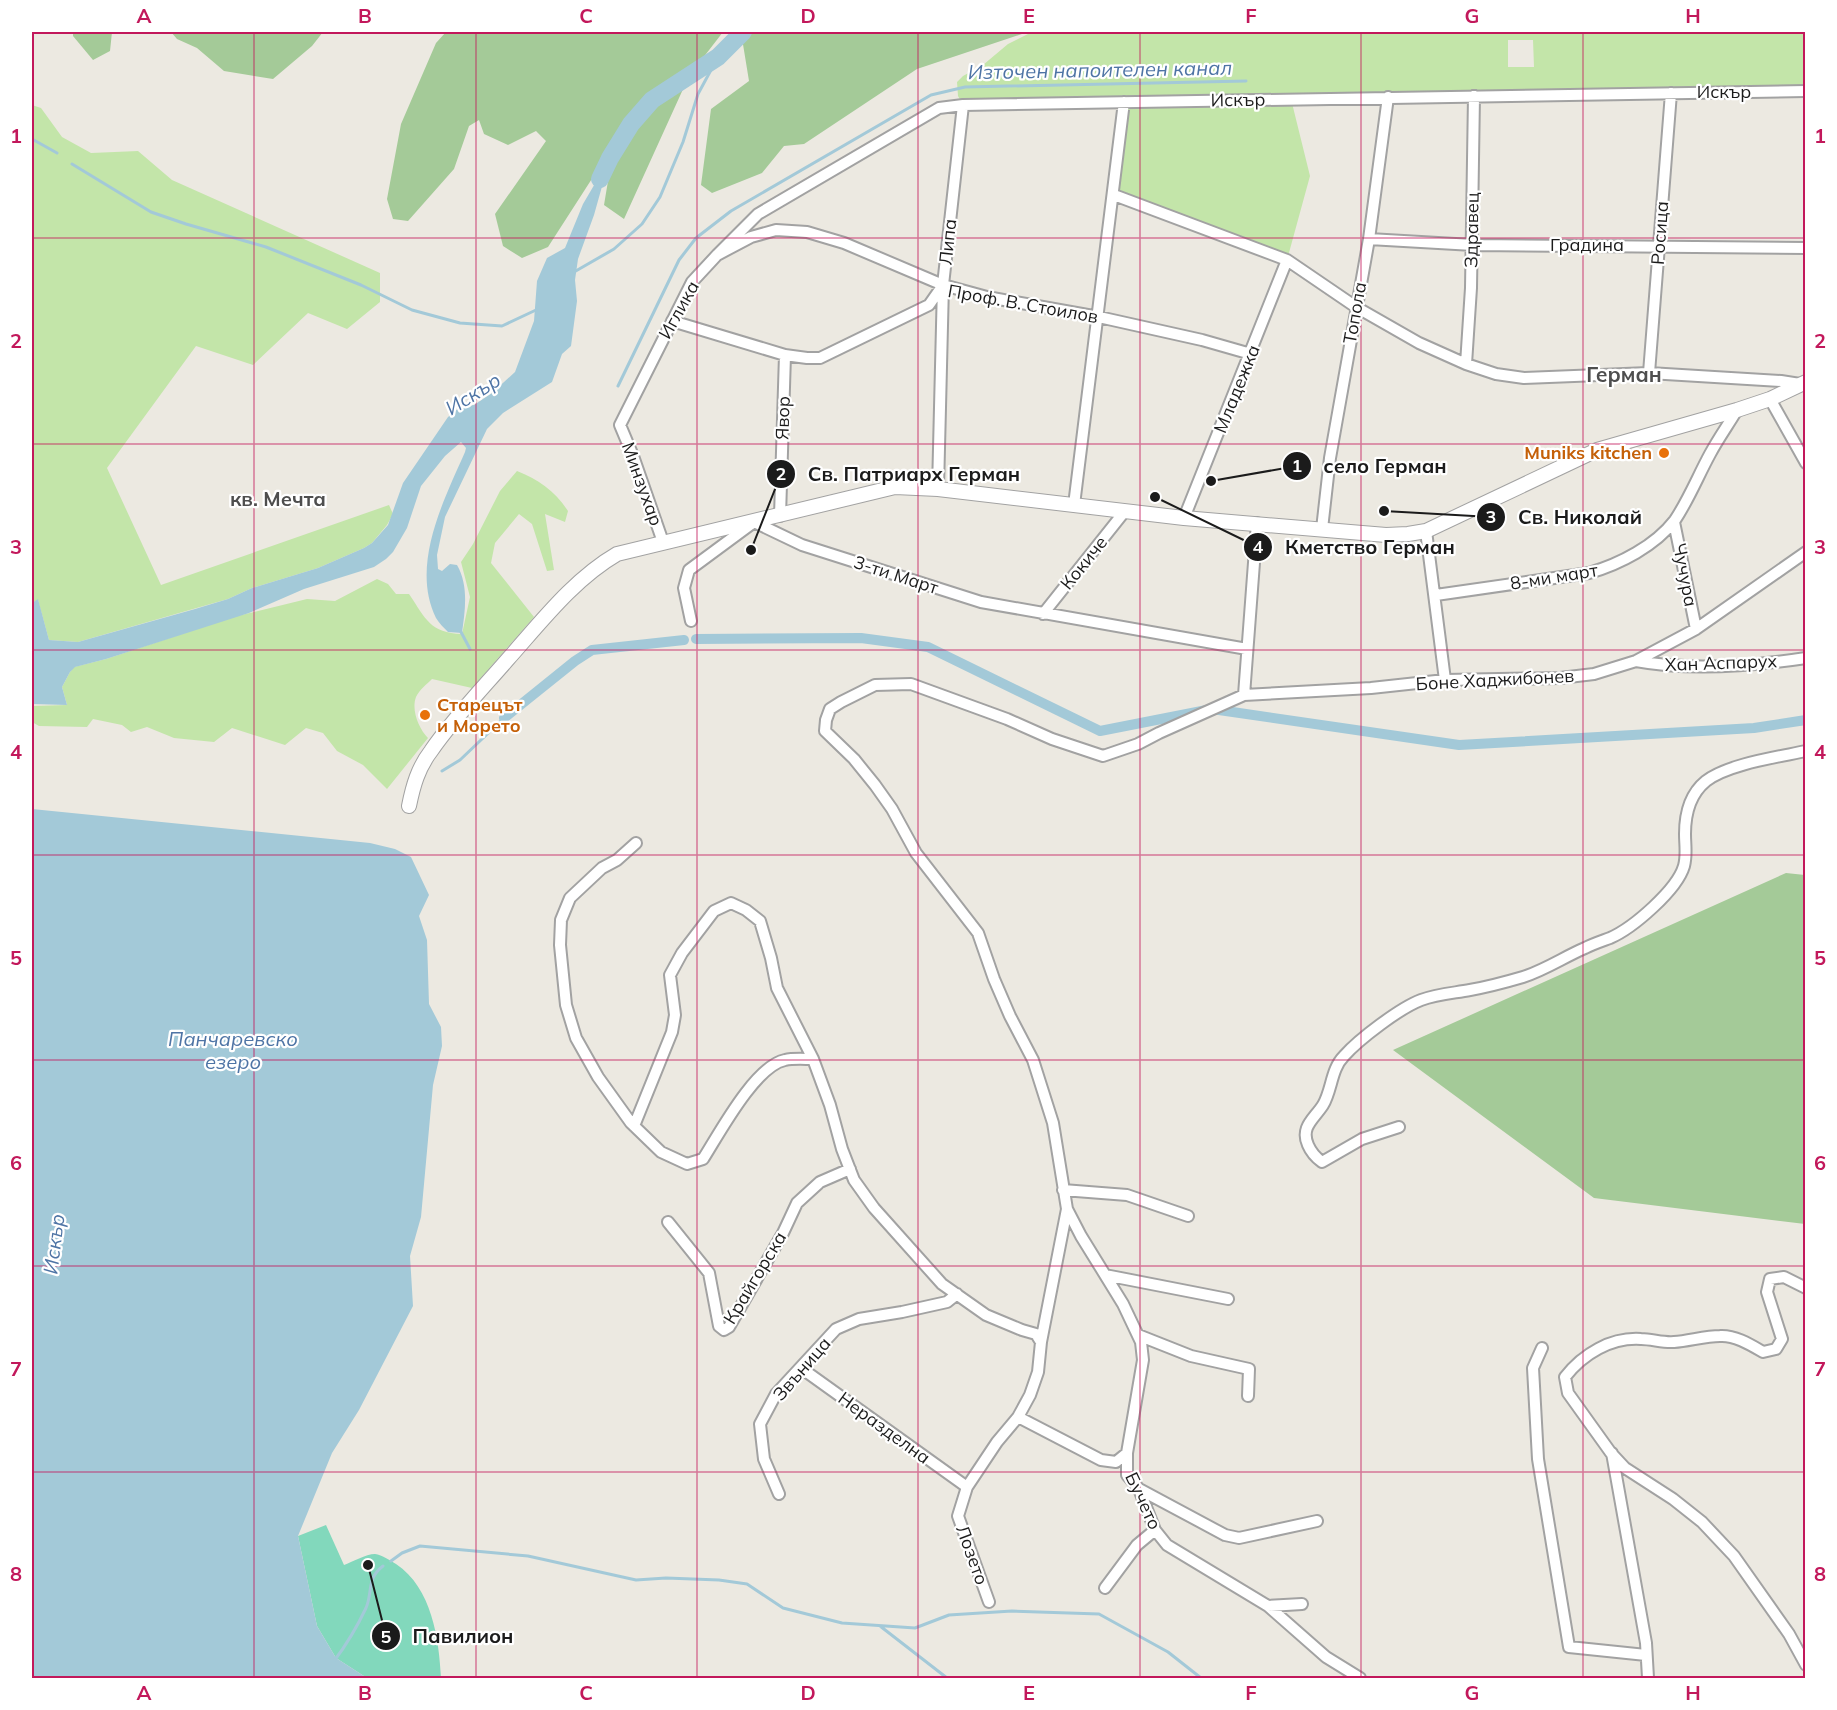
<svg xmlns="http://www.w3.org/2000/svg" width="1837" height="1710" font-family="Mulish,sans-serif">
  <rect width="100%" height="100%" fill="#ece9e1"/>
  <!-- grass -->
  <path fill="#c3e5a9" fill-rule="evenodd" d="M1032,32H1805V91L1291,99L1310,176L1287,260L1114,195L1124,102L963,105L958,96L957,82L963,76L983,65L1008,44ZM1508,40H1533L1534,67H1508Z
    M32,105L41,108L62,137L91,153L138,151L172,180L380,273V302L347,329L308,313L253,365L196,346L107,468L161,585L389,505L393,514L387,525L372,543L364,548L318,568L252,588L228,599L78,642L49,640L38,600L32,603Z
    M517,471C538,479 555,491 568,511L565,522L545,514L554,570L547,571L532,524L519,514L495,543L491,563L534,617L472,688L432,679C427,684 419,690 416,697C411,710 419,729 428,738L387,789L363,765L337,751L323,733L306,728L285,745L232,728L214,742L174,738L147,727L131,732L122,725L93,719L87,727L39,726L32,722V706L67,705L62,687L70,672L74,667L106,659L233,617L307,599L335,601L377,579L388,584L396,594H409C426,619 430,633 462,634L470,597L461,562L473,544L500,491Z"/>
  <!-- forest -->
  <path fill="#a4ca98" d="M73,32H112L110,51L93,60L73,36Z
    M171,32H323L312,46L273,79L224,71L197,48L177,39Z
    M446,32H723L689,76L624,219L604,205L611,163L604,160L548,247L522,258L503,246L495,214L546,141L536,131L508,145L484,134L479,120L469,126L454,169L408,221L393,219L387,199L401,124L436,43Z
    M741,32H1028L917,69L804,144L784,146L762,173L712,193L701,185L711,109L749,81Z
    M1786,873L1805,875V1224L1594,1198L1393,1050Z"/>
  <!-- pitch -->
  <path fill="#82d8bc" d="M326,1525L344,1565C352,1562 366,1554 375,1554C382,1555 391,1561 396,1564C432,1588 439,1639 441,1678H367L336,1658L317,1626L298,1536Z"/>
  <!-- water -->
  <path fill="#a3c9d8" d="M610,158L594,215L578,259L575,280L577,301L571,346L562,354L552,382L503,413L487,429L445,517L437,555L438,569L442,571L450,564L457,565C469,586 465,611 462,633L448,632C444,628 439,623 436,618C410,565 444,500 465,452L466,448L461,442L445,456L421,486L407,528L393,552L386,559L374,567L304,589L249,613L106,659L75,667L70,672L62,687L67,705L32,704V603L38,599L49,640L78,642L195,609L228,599L252,588L318,568L364,548L372,543L388,525L403,483L448,417L460,407L474,405L492,393L515,372L534,321L537,281L547,258L565,248L583,204Z
    M32,809L370,843L395,849L411,857L429,895L419,916L427,940L429,1004L441,1027L442,1046L433,1085L421,1217L410,1256L413,1306L359,1410L332,1453L298,1536L317,1626L336,1658L367,1678H32Z"/>
  <g fill="none" stroke-linecap="round" stroke-linejoin="round">
    <!-- stream -->
    <path stroke="#a3c9d8" stroke-width="3" d="M32,139L57,153
      M72,164L151,212L186,224L266,247L361,285L412,310L460,323L502,326L536,310
      M574,272L614,249L642,224L660,197L683,142L698,94L718,57
      M618,386L679,260L696,238L731,211L931,95L965,87L1246,81
      M461,632L470,649
      M442,771L460,760L504,718
      M391,1561L402,1553L420,1546L528,1556L636,1580L666,1578L719,1580L747,1584L783,1608L842,1623L915,1628L949,1615L1012,1611L1099,1614L1168,1652L1201,1678
      M880,1626L947,1678
      M334,1661C347,1644 357,1627 366,1608C373,1592 366,1579 383,1566"/>
    <!-- canal -->
    <path stroke="#a3c9d8" stroke-width="10" d="M696,639L861,638L928,647L1100,731L1212,709L1459,745L1754,728L1806,720
      M504,718L575,661L592,650L684,640"/>
    <!-- river -->
    <path stroke="#a3c9d8" stroke-width="18" d="M600,179L610,158L631,124L652,100L718,57L743,32"/>
    <defs>
      <path id="minor" d="M1114,195L1287,260L1356,307L1419,343L1466,364L1496,374L1524,378L1649,373L1781,381L1800,384
        M1369,239L1473,245L1806,248
        M717,255L758,214L939,108L963,105L1806,91
        M672,321L785,355L807,358H820L929,305L943,285L987,297L1099,317L1202,340L1251,354
        M1466,364L1471,288L1474,96
        M1649,373L1671,93
        M1770,399L1806,463
        M938,489L943,285L963,105
        M1074,505L1124,102
        M780,516L785,355
        M1184,518L1287,260
        M1674,522L1696,629
        M1322,529L1330,458L1369,239L1388,97
        M1426,531L1445,680
        M663,542L633,456L620,425L692,282L717,255L751,237L776,230L807,232L844,243L943,285
        M1436,595L1589,573C1620,564 1655,546 1675,520C1689,499 1698,476 1710,454C1718,439 1728,425 1737,410
        M1043,614L1125,511
        M691,621L684,588L689,570L754,522L802,545L981,602L1247,649
        M1636,661C1690,671 1752,666 1806,658
        M1244,695L1257,523
        M636,843L617,860L602,868L570,898L561,920L560,945L566,1005L576,1038L598,1077L631,1123L661,1152L687,1164L703,1159C719,1134 755,1066 785,1060C793,1058 804,1059 813,1059
        M634,1126L672,1032L675,1015L670,975L682,953L714,911L731,903L746,910L760,921L771,958L777,988L813,1059L830,1105L842,1149L854,1180L874,1208L942,1284L986,1315L1022,1330L1036,1334L1041,1342
        M1399,1127L1362,1139L1322,1162C1315,1157 1311,1152 1308,1145C1300,1127 1314,1119 1323,1105C1332,1090 1331,1069 1344,1056C1359,1039 1400,1008 1421,1000C1437,994 1454,993 1470,990C1487,987 1506,982 1523,977C1545,970 1564,957 1585,948C1593,944 1602,941 1610,938C1633,928 1677,890 1684,866C1687,855 1685,845 1685,834C1685,815 1690,794 1706,781C1728,764 1778,757 1806,751
        M1063,1190L1127,1195L1188,1216
        M668,1222L709,1273L719,1326L724,1330L729,1327L783,1233L797,1203L820,1182L850,1169
        M1105,1275L1228,1299
        M1806,1288L1784,1277L1770,1279L1767,1292L1782,1339L1776,1349L1763,1352C1751,1345 1735,1335 1720,1336C1705,1336 1689,1341 1674,1342C1663,1343 1652,1339 1641,1339C1611,1337 1583,1354 1565,1377L1568,1393L1611,1453L1625,1468L1673,1499L1702,1522L1734,1556L1789,1634L1806,1665
        M1138,1335L1191,1356L1249,1369L1248,1396
        M1542,1348L1533,1368L1538,1459L1569,1647L1646,1655
        M801,1368L967,1487
        M1018,1417L1101,1460L1116,1462L1127,1453
        M1612,1453L1646,1643L1648,1678
        M1139,1489L1225,1535L1239,1538L1317,1521
        M779,1494L764,1459L760,1424L776,1394L836,1329L859,1319L902,1312L947,1302L957,1294
        M1105,1588L1137,1545L1155,1530
        M989,1602L958,1516L967,1487L997,1442L1018,1417L1030,1395L1038,1372L1041,1342L1067,1209
        M1302,1604L1268,1606L1167,1545L1155,1530L1139,1489L1127,1475V1453L1143,1360L1141,1342L1123,1304L1081,1236L1067,1209L1053,1123L1033,1060L1010,1016L994,979L978,933L916,853L892,809L875,785L854,759L825,731L826,720L830,709L841,702L875,685L911,684L1007,719L1052,739L1103,756L1138,744L1159,733L1244,695L1371,688L1445,680L1560,678L1594,674L1636,661L1696,629L1806,552
        M1268,1606L1326,1657L1360,1678"/>
      <path id="tertiary" d="M409,806C413,786 418,768 431,751C453,719 482,689 508,659C541,622 574,579 617,554L895,487L938,489L1184,518L1386,535L1408,534L1426,531L1597,450L1737,410L1770,399L1806,382"/>
    </defs>
    <!-- minor casing -->
    <use href="#minor" stroke="#a2a2a2" stroke-width="14"/>
    <!-- tertiary casing -->
    <use href="#tertiary" stroke="#a2a2a2" stroke-width="16"/>
    <!-- minor -->
    <use href="#minor" stroke="#fff" stroke-width="10"/>
    <!-- tertiary -->
    <use href="#tertiary" stroke="#fff" stroke-width="14"/>
  </g>
  <!-- grid -->
  <path fill="none" stroke="#c2185b" stroke-width="1.5" stroke-opacity="0.55" d="M254,32V1678M476,32V1678M697,32V1678M918,32V1678M1140,32V1678M1361,32V1678M1583,32V1678M32,238H1806M32,444H1806M32,650H1806M32,855H1806M32,1060H1806M32,1266H1806M32,1472H1806"/>
  <!-- markers -->
  <g fill="#e8710a" stroke="#fff" stroke-width="2">
    <circle cx="1664" cy="453" r="6"/>
    <circle cx="425" cy="715" r="6"/>
  </g>
  <g text-anchor="middle" stroke-width="4.5" stroke-linejoin="round" paint-order="stroke">
    <!-- street labels -->
    <g font-size="18" fill="#1b1b1b" stroke="#fff">
      <text x="1724" y="98">Искър</text>
      <text transform="translate(1238 100) rotate(-1)" y="6">Искър</text>
      <text transform="translate(1472 230) rotate(-89)" y="6">Здравец</text>
      <text transform="translate(1660 233) rotate(-86)" y="6">Росица</text>
      <text transform="translate(948 242) rotate(-84)" y="6">Липа</text>
      <text x="1587" y="251">Градина</text>
      <text transform="translate(1023 304) rotate(10)" y="6">Проф. В. Стоилов</text>
      <text transform="translate(679 310) rotate(-61)" y="6">Иглика</text>
      <text transform="translate(1355 313) rotate(-80)" y="6">Топола</text>
      <text transform="translate(1237 389) rotate(-68)" y="6">Младежка</text>
      <text transform="translate(783 418) rotate(-88)" y="6">Явор</text>
      <text transform="translate(642 484) rotate(70)" y="6">Минзухар</text>
      <text transform="translate(1084 563) rotate(-51)" y="6">Кокиче</text>
      <text transform="translate(896 575) rotate(18)" y="6">3-ти Март</text>
      <text transform="translate(1685 575) rotate(79)" y="6">Чучура</text>
      <text transform="translate(1554 577) rotate(-9)" y="6">8-ми март</text>
      <text transform="translate(1721 663) rotate(-2)" y="6">Хан Аспарух</text>
      <text transform="translate(1495 680) rotate(-3)" y="6">Боне Хаджибонев</text>
      <text transform="translate(755 1278) rotate(-59)" y="6">Крайгорска</text>
      <text transform="translate(802 1369) rotate(-49)" y="6">Звъница</text>
      <text transform="translate(884 1428) rotate(36)" y="6">Неразделна</text>
      <text transform="translate(1143 1501) rotate(65)" y="6">Бучето</text>
      <text transform="translate(972 1555) rotate(70)" y="6">Лозето</text>
    </g>
    <!-- food labels -->
    <g font-size="18" font-weight="bold" fill="#c56008" stroke="#fff" text-anchor="end">
      <text x="1652" y="459">Muniks kitchen</text>
      <text x="437" y="711" text-anchor="start">Старецът<tspan x="437" dy="21">и Морето</tspan></text>
    </g>
    <!-- water labels -->
    <g font-size="20" font-style="italic" fill="#4e74a5" stroke="#fff">
      <text transform="translate(1100 70) rotate(-1)" y="7">Източен напоителен канал</text>
      <text transform="translate(473 394) rotate(-32)" y="7">Искър</text>
      <text x="233" y="1046">Панчаревско<tspan x="233" dy="23">езеро</tspan></text>
      <text transform="translate(54 1244) rotate(-83)" y="7">Искър</text>
    </g>
    <!-- neighbourhood labels -->
    <g font-size="20" font-weight="bold" fill="#4e4e4e" stroke="#fff">
      <text x="278" y="506">кв. Мечта</text>
    </g>
    <!-- quarter labels -->
    <g font-size="21" font-weight="bold" fill="#4e4e4e" stroke="#fff">
      <text x="1624" y="382">Герман</text>
    </g>
  </g>
  <!-- callouts -->
  <path fill="none" stroke="#1b1b1b" stroke-width="2" d="M1211 481L1297 466M751 550L781 474M1384 511L1491 517M1155 497L1258 547M368 1565L386 1636"/>
  <g fill="#1b1b1b" stroke="#fff" stroke-width="2">
    <circle cx="1211" cy="481" r="6"/>
    <circle cx="751" cy="550" r="6"/>
    <circle cx="1384" cy="511" r="6"/>
    <circle cx="1155" cy="497" r="6"/>
    <circle cx="368" cy="1565" r="6"/>
    <circle cx="1297" cy="466" r="15"/>
    <circle cx="781" cy="474" r="15"/>
    <circle cx="1491" cy="517" r="15"/>
    <circle cx="1258" cy="547" r="15"/>
    <circle cx="386" cy="1636" r="15"/>
  </g>
  <g font-size="18" text-anchor="middle" font-weight="bold" fill="#fff">
    <text x="1297" y="472">1</text>
    <text x="781" y="480">2</text>
    <text x="1491" y="523">3</text>
    <text x="1258" y="553">4</text>
    <text x="386" y="1643">5</text>
  </g>
  <g font-size="20" text-anchor="middle" font-weight="bold" fill="#1b1b1b" stroke="#fff" stroke-width="4.5" stroke-linejoin="round" paint-order="stroke">
    <text x="1385" y="473">село Герман</text>
    <text x="914" y="481">Св. Патриарх Герман</text>
    <text x="1580" y="524">Св. Николай</text>
    <text x="1370" y="554">Кметство Герман</text>
    <text x="463" y="1643">Павилион</text>
  </g>
  <!-- border -->
  <rect width="1837" height="1710" fill="none" stroke="#ffffff" stroke-width="66"/>
  <rect x="33" y="33" width="1771" height="1644" fill="none" stroke="#c2185b" stroke-width="2"/>
  <g font-size="20" text-anchor="middle" font-weight="bold" fill="#c2185b">
    <text x="144" y="23">A</text>
    <text x="365" y="23">B</text>
    <text x="586" y="23">C</text>
    <text x="808" y="23">D</text>
    <text x="1029" y="23">E</text>
    <text x="1251" y="23">F</text>
    <text x="1472" y="23">G</text>
    <text x="1693" y="23">H</text>
    <text x="16" y="143">1</text>
    <text x="1820" y="143">1</text>
    <text x="16" y="348">2</text>
    <text x="1820" y="348">2</text>
    <text x="16" y="554">3</text>
    <text x="1820" y="554">3</text>
    <text x="16" y="759">4</text>
    <text x="1820" y="759">4</text>
    <text x="16" y="965">5</text>
    <text x="1820" y="965">5</text>
    <text x="16" y="1170">6</text>
    <text x="1820" y="1170">6</text>
    <text x="16" y="1376">7</text>
    <text x="1820" y="1376">7</text>
    <text x="16" y="1581">8</text>
    <text x="1820" y="1581">8</text>
    <text x="144" y="1700">A</text>
    <text x="365" y="1700">B</text>
    <text x="586" y="1700">C</text>
    <text x="808" y="1700">D</text>
    <text x="1029" y="1700">E</text>
    <text x="1251" y="1700">F</text>
    <text x="1472" y="1700">G</text>
    <text x="1693" y="1700">H</text>
  </g>
</svg>
